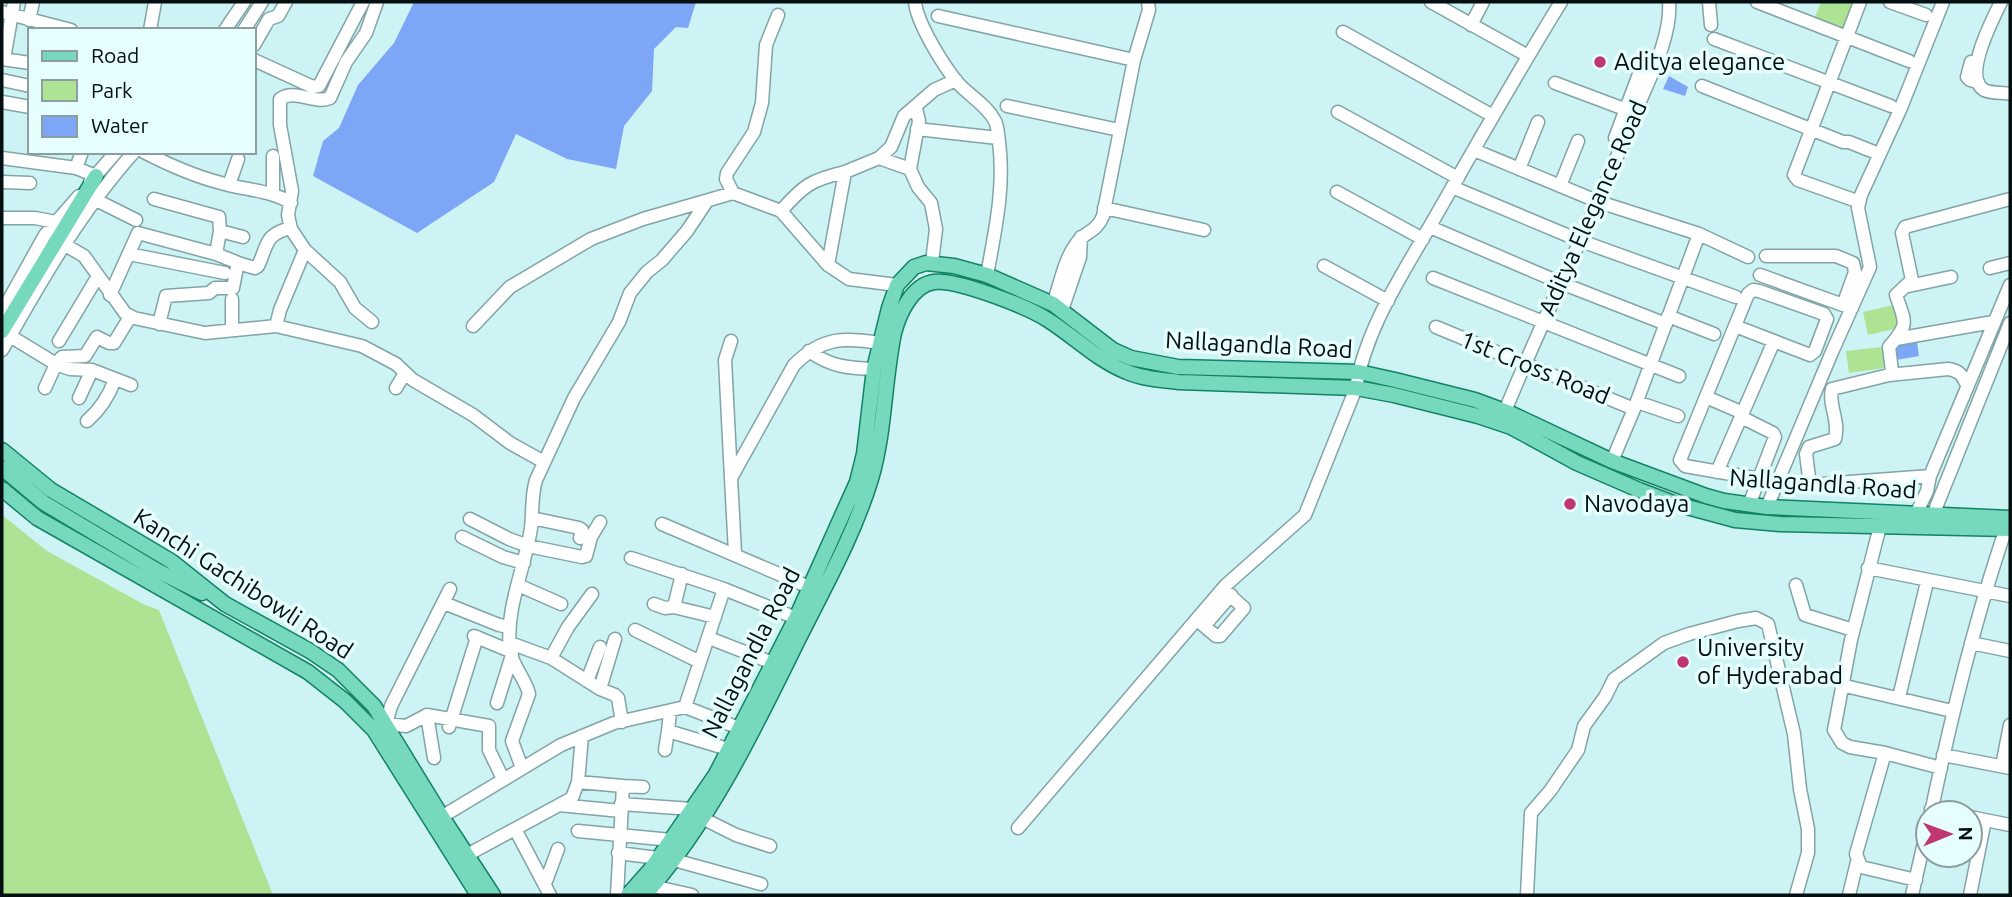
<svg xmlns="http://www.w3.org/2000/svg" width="2012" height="897" font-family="Ubuntu,sans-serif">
  <rect width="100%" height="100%" fill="#cef3f5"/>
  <!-- green -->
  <path fill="#aee394" d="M1821,2H1855L1844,31L1814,20Z
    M1894,305L1899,328L1868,335L1863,312Z
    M1882,347L1884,368L1849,373L1846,351Z
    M2,515L47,551L145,605L159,610L273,895H2Z"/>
  <!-- water -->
  <path fill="#7da6f6" d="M414,2H696L688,28L676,27L654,49L652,91L624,126L616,169L567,159L516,134L494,182L417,233L313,176L323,141L339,128L358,85L394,43Z
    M1669,76L1688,87L1685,96L1663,89Z
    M1917,342L1919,356L1896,360L1893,346Z"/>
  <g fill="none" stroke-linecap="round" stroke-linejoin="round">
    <defs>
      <path id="minor" d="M915,2C917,23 943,65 957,82C968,95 987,105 995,121C998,127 998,135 999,142C1005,187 995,231 987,275
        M1431,2L1528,56
        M1709,2L1711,25
        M1757,2L1909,61
        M1890,2L1926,15
        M2001,2C1993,19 1962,76 1984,90C1992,94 2003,92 2010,94
        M2,12L71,30
        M938,16L1134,60
        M29,20L33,2
        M1471,25L1483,2
        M150,30L155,2
        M225,30L244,2
        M244,30L262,2
        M1343,32L1493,116
        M1714,39L1891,106
        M254,45L269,19L278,16L286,2
        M2,59L30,63
        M4,59L14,2
        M254,60L313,87L319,86L363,2
        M1971,62L1967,77L1970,80L1978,82
        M2,80L30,86
        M1555,83L1635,113
        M1702,86L1843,142H1849L1879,154
        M2,102L30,107
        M1007,106L1119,130
        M1338,112L1458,178
        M917,129L998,138
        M1615,138L1645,58
        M1474,150L1599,202L1699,234
        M144,152C169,165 194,176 221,183C244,190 271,190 291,203
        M273,156V195
        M2,158L76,168L96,176
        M879,158L891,147L904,116L934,90L956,80
        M76,168L82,152
        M910,169L919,121L916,108
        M1519,169L1538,122
        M845,172L879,158L910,169L918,187L931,203L936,229L932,262
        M2,182L30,183
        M90,182L116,152
        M229,185L238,159
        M1560,186L1578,141
        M1452,187L1581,241L1736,297
        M1337,192L1423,239
        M733,193L726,179L727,173L754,132L762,103L766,45L778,15
        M154,199L219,217L220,231L216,254
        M96,200L136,220
        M1854,200L1798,180L1794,175L1860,2
        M1104,208L1204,230
        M781,211C804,185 811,180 845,172L828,265
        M2,218H35L56,222
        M1430,227L1561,283L1666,324
        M220,231L243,237
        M65,245L84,256L125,313L134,318L205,333L276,326L280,310L305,250
        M129,254L225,273
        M1766,256H1836L1853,263L1855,272L1843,305L1852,308
        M1324,266L1388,301
        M1990,268L2010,263
        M1760,275L1843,305
        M1433,278L1679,376
        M1904,287L1951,277
        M110,295L138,233L216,254L241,264
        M1053,304C1060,285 1064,260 1076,244C1085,231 1096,233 1103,216L1134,60L1149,10L1148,2
        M1062,310L1080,257L1081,237
        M2,312L45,235L79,196
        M1668,316L1714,334
        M372,322L355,308L340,282L305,250L291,229L288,215L292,191L280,125V99C295,88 315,105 330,98L346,62L366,33L377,2
        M159,324L166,296L209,293L215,288H233L237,267L241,264L255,268L258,266C268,245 264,235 290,228
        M276,326L362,346L396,364L413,380L473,415L510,443L544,462
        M473,326L510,287L591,239L643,219L733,193L781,211L828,265L849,279L897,285
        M1735,326L1810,355L1815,351L1827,319L1824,314L1759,291L1753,290L1748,294L1680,460L1685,466L1760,479
        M1436,327L1634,409
        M232,329V299
        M10,336L56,364L70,369L92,370L131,385
        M1896,339L1993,322
        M59,341L98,276
        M731,341L725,360L731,478
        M2,350C41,281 81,211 134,152
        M809,351C831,367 848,368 874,369
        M1889,375L1948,369C1960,371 1962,375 1967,385
        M45,388L56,364L62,357L85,356L97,337L109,343H114L130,317
        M396,388L405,373
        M1706,397L1743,413
        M79,398L92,370
        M1637,402L1678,416
        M1505,411C1546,311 1595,214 1635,113C1648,81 1672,37 1669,2
        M1741,417L1773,433L1775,437L1749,505
        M87,421C101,409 109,396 115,379
        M1612,461L1634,409L1699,234L1748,257
        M1717,472L1774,341
        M1930,476L1810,485L1806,454L1809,447L1835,439C1840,421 1828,405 1832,389L1889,375L1892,371L1889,347C1910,323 1905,323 1896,295L1912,280L1902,233L1905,227L2010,199
        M1767,507L1832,352L1870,267L1858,208L1861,195L1900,110L1943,2
        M1916,514L1927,491L1930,476L2010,285
        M1933,515L2010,323
        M532,518L579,528L582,530L580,538
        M470,519L509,539L528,546L582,557L586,556L591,537L600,522
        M662,524L809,587
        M1880,526L1851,640L1834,730L1842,743L1850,747L1885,753L1941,768
        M462,537L503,557L524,563
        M735,553L731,478L794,365C822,337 843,337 880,343
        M631,558L724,589L796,618
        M1868,568L2010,596
        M682,574L674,607L715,617
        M518,585L561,604
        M1796,585L1805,615L1853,630
        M450,589L391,706L386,724L406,726L427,715L489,726V750L503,779
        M444,603L499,625L509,627
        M654,604L665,608L674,607
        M1197,620L1216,636H1220L1244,608L1223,589
        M1204,626L1231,595
        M635,630L700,662
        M474,636L510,651
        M709,638L773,663
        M510,643L551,658L600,689L615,695L618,698L622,722
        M1971,643L2010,651
        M551,658L568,627L592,594
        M587,681L600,647
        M1841,685L1952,711
        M600,689L615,639
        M1899,697L1927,582
        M497,703L512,655
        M685,707L724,589
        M670,712L668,731L728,749
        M427,715L434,758
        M449,727L477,637
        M665,750L668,731
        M1885,753L1856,854L1861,867L1916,880
        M1943,755L2010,768
        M2002,766L2010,725
        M522,768L512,741L529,694C526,679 512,666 510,650C505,609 525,568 531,528C533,512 531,496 536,480L574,398L619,322L630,293L647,272L662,260L687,231L707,201
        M578,782L623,786
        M621,804L692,809
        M559,805L621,811
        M1931,809L1951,813
        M1931,813C1951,717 1974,622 2006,528
        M1970,817L2010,825
        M704,819L736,835L770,846
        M433,822L561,745L614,723L685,707L739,728
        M1018,828L1226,585L1305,515L1356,388C1366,327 1404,272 1434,219C1476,146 1517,73 1561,2
        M515,829L550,895
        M578,831L671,840
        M618,853L658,858
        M467,855L572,798L578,782L582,736
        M674,860L761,884
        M545,884L558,849
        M652,886L692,895
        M617,895L623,786L643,787
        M1527,895L1531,813L1550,791L1578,750L1584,726L1605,697L1614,679L1664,643L1689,634L1738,621L1756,618L1768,624L1794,734L1800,789L1808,829V853L1796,895
        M1849,895L1857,862
        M1912,895L1928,825
        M1970,895L1985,820"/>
      <path id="major" d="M2,331L96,176
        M2,450L51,490L171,561L225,604L310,651L338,670L374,706L442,817L493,895
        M2,468L44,503L158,571L202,593
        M2,489L37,518L308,672L345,701L374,730L478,895
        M628,895L651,869L716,774L796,618L857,482L864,454L874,369L889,308L897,285L914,267L926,263L954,266L987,275L1053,304L1113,350L1131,358L1178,367L1359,372L1395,380L1475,400L1510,413L1612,461L1706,496L1724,501L1767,507L2010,518
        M645,895C712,819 754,729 799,638C825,586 854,535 871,479C885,432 884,381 894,333C899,314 912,285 934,282C957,279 1028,307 1048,320C1075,337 1097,360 1127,372C1143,379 1162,380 1179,382L1356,388L1394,395L1478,416L1511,427L1577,463L1639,490L1676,504L1735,520L1780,524L2010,529"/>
    </defs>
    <!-- minor casing -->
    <use href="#minor" stroke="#81a4a6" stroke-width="15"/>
    <!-- major casing -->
    <use href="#major" stroke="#138265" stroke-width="17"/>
    <!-- minor -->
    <use href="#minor" stroke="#fff" stroke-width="12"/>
    <!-- major -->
    <use href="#major" stroke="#76d9be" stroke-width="14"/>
  </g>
  <!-- markers -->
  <g fill="#bf3672" stroke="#e7fefe" stroke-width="2.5">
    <circle cx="1600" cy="62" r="7"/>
    <circle cx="1570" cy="504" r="7"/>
    <circle cx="1683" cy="662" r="7"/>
  </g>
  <g text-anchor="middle" stroke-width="7" stroke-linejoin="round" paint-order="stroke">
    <!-- poi labels -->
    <g font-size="24" fill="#030f10" stroke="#e7fefe" text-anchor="start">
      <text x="1614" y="70">Aditya elegance</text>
      <text x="1584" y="512">Navodaya</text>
      <text x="1697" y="656">University<tspan x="1697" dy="28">of Hyderabad</tspan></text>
    </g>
    <!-- street labels -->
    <g font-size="24" fill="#030f10" stroke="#e7fefe">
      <text transform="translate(1593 208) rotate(-66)" y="8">Aditya Elegance Road</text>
      <text transform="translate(1259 345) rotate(3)" y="8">Nallagandla Road</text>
      <text transform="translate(1535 368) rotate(22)" y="8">1st Cross Road</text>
      <text transform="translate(1823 484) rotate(4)" y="8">Nallagandla Road</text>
      <text transform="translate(243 584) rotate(33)" y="8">Kanchi Gachibowli Road</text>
      <text transform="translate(751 653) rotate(-63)" y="8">Nallagandla Road</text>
    </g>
  </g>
  <!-- border -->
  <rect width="2012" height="897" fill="none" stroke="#030f10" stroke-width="7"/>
  <!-- legend -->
  <rect x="28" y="28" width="228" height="126" fill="#e7fefe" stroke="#8c9e9f" stroke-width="2"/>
  <rect x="42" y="51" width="35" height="10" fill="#76d9be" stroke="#8c9e9f" stroke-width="2"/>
  <text x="91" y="63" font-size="21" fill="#030f10">Road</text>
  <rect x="42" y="80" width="35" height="21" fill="#aee394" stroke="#8c9e9f" stroke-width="2"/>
  <text x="91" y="98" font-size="21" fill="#030f10">Park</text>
  <rect x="42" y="116" width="35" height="21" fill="#7da6f6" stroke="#8c9e9f" stroke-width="2"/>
  <text x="91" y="133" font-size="21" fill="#030f10">Water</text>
  <!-- north arrow -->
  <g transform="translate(1949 834) rotate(89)"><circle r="33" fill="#e7fefe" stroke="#8c9e9f" stroke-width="2"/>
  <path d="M0-5L12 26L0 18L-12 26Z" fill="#bf3672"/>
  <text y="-10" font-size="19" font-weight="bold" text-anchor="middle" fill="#030f10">N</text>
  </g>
</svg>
